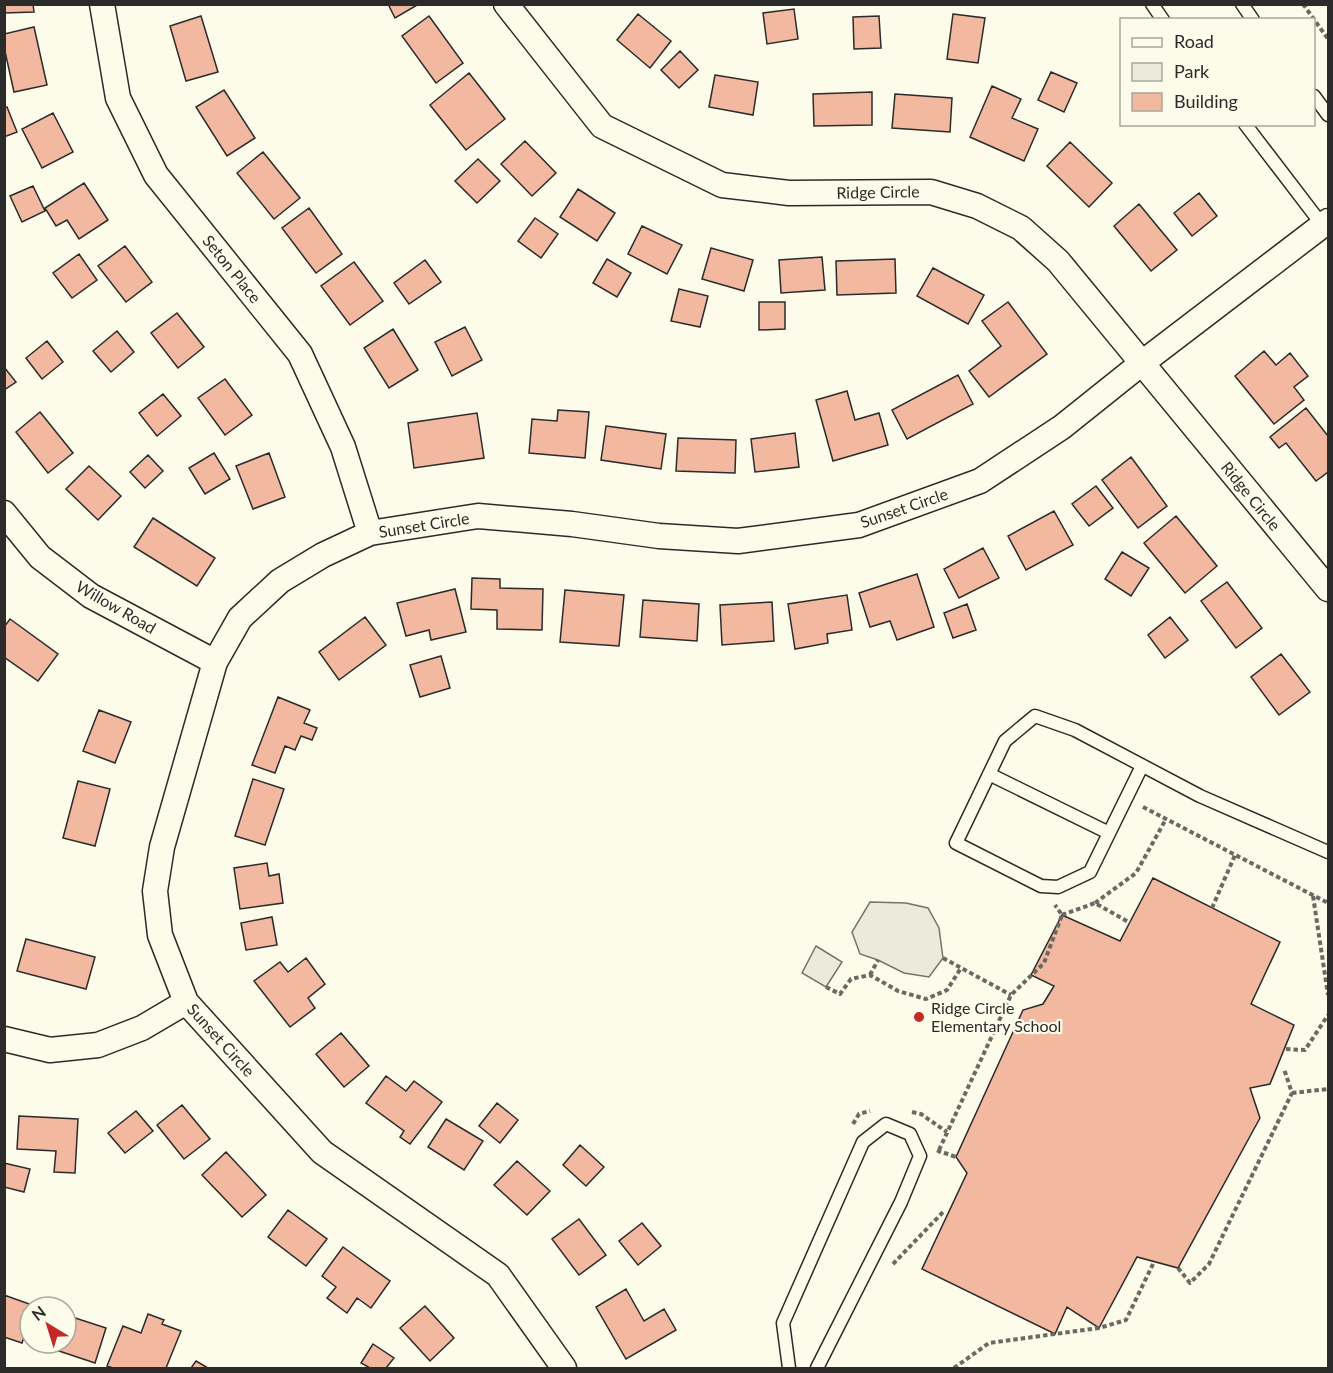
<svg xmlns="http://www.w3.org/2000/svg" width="1333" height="1373" font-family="Lato,sans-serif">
  <rect width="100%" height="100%" fill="#fdfbea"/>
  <!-- green -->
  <path fill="#ecebdb" stroke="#74746e" stroke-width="1.5" d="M870,902L906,903L928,908L939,928L943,958L929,977L904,973L878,960L860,954L852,932Z
    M816,946L842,962L826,987L802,973Z"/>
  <!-- building -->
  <path fill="#f2b8a0" stroke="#2b2b2b" stroke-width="1.5" d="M4,4H33L34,12L4,13Z
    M388,4H419L395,18Z
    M794,9L798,39L767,44L763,13Z
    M638,14L671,41L650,68L617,40Z
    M953,14L985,18L978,63L947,59Z
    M201,16L218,72L186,81L170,26Z
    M429,16L463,63L436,83L402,36Z
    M879,16L881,48L854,49L853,17Z
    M34,27L47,85L14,92L4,47V34Z
    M680,51L698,70L679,88L661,70Z
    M1051,72L1077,83L1064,112L1038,100Z
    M469,73L505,119L466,150L430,105Z
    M715,75L758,82L753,115L709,107Z
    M992,86L1021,99L1012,118L1038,129L1024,161L970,137Z
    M224,90L255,138L227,156L196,107Z
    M872,92V125L814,126L813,94Z
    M895,94L952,98L950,132L892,128Z
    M7,107L17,132L4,137V108Z
    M53,113L73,152L42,168L22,129Z
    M525,141L556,173L532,196L501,164Z
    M1070,142L1112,183L1089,207L1047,166Z
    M263,152L300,198L274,219L237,173Z
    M478,159L500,181L477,203L455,181Z
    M84,183L108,220L79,239L67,220L56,226L45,208Z
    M33,186L45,211L22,222L10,196Z
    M578,189L615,213L597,241L560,217Z
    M1199,193L1217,216L1192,236L1174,213Z
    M1139,204L1177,250L1151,271L1114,226Z
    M309,208L342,254L316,273L282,228Z
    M535,218L558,234L541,258L518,241Z
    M642,226L682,245L667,274L628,254Z
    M125,246L152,282L126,302L98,266Z
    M711,248L753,260L744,291L702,279Z
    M79,254L97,280L72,298L53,273Z
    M822,257L825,290L781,293L779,260Z
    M607,259L631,273L617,297L593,283Z
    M895,259L896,293L837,295L836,261Z
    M425,260L441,282L409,304L394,283Z
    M354,262L383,301L350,325L321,286Z
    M933,268L984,295L968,324L917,296Z
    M679,289L708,296L700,327L671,321Z
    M759,302H785V329L759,330Z
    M1008,302L1047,354L989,397L969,371L1001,346L982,321Z
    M177,313L204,347L178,368L151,333Z
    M465,327L482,360L452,376L435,342Z
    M393,329L418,370L389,388L364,348Z
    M117,331L134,352L111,372L93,351Z
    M47,341L63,362L42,379L26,358Z
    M1264,351L1276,365L1290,353L1308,376L1294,387L1304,400L1274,424L1235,376Z
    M4,367L16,382L4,390Z
    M958,375L973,404L907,439L892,410Z
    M225,379L252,415L225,435L198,398Z
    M847,391L855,420L879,413L888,445L833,461L816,400Z
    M163,394L181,416L157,436L139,413Z
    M1306,408L1328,436V472L1316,481L1286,443L1279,448L1270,437Z
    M558,410L589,412L585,458L529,453L532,419L557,421Z
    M40,412L73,453L48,473L16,432Z
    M477,413L484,458L414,468L408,423Z
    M606,426L666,434L661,469L601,460Z
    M795,433L799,467L755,472L751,439Z
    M678,438L736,440L735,473L676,471Z
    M214,453L230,479L205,494L189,468Z
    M269,453L285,497L253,509L236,466Z
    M148,455L163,471L145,488L130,472Z
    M1131,457L1167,506L1138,528L1102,480Z
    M89,466L121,496L98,520L66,489Z
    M1096,486L1113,508L1089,526L1072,504Z
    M1054,511L1073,545L1026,570L1008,536Z
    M1176,516L1217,566L1185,593L1144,543Z
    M153,518L215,558L197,586L134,547Z
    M983,548L999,578L959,598L944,569Z
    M1122,552L1149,568L1131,596L1105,579Z
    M917,574L934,627L897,640L890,621L870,627L859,593Z
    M472,578L500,579V588L543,589L542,630L497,629V610L471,609Z
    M1227,582L1262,628L1236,648L1201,601Z
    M455,589L466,632L431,640L429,630L406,636L397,603Z
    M565,590L624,595L619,646L560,642Z
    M847,595L852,630L827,634L828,643L795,649L788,604Z
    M643,600L699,604L697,641L640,637Z
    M772,602L774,641L722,645L720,605Z
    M967,604L976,630L953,638L944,613Z
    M365,617L386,645L339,680L319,652Z
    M1170,617L1188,640L1165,658L1148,635Z
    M10,619L58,654L38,681L4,657V627Z
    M1281,654L1310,692L1279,715L1251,677Z
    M441,656L450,688L420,697L410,665Z
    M278,697L310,710L304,723L317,728L312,740L301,736L295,750L285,746L275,773L252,765Z
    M99,710L131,722L115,763L83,751Z
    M253,779L284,789L265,845L235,836Z
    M78,781L110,789L95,846L63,838Z
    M267,863L269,876L279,874L283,903L240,909L234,868Z
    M1153,878L1280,942L1251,1004L1294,1025L1270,1084L1250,1088L1260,1118L1178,1268L1137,1257L1099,1328L1067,1307L1055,1334L922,1269L967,1173L956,1157L1023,1010L1043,1004L1054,986L1031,975L1062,915L1120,941Z
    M272,917L277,945L246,950L241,923Z
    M26,939L95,957L86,989L17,971Z
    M306,958L325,984L308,998L315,1008L290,1027L254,981L280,962L288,972Z
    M341,1033L369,1066L344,1087L316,1054Z
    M386,1076L406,1091L414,1081L442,1102L410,1144L400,1137L404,1131L366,1103Z
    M497,1103L518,1120L500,1143L479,1126Z
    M182,1105L210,1139L184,1159L157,1125Z
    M136,1111L153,1131L125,1153L108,1133Z
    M19,1116L78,1119L75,1173L54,1172L56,1151L17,1149Z
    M446,1119L483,1141L464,1170L428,1147Z
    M580,1145L604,1167L586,1186L563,1165Z
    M226,1152L266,1195L242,1217L202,1175Z
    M517,1161L550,1191L527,1215L494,1185Z
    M4,1163L30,1169L24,1192L4,1187Z
    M288,1210L327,1239L306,1266L268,1237Z
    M579,1219L606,1255L579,1275L552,1239Z
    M642,1223L661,1246L638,1265L619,1241Z
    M343,1247L390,1281L371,1308L357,1298L347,1313L327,1298L336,1287L322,1276Z
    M626,1289L644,1321L664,1309L676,1330L626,1359L596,1307Z
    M4,1295L35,1306L30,1307V1319L22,1343L4,1337Z
    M425,1306L454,1338L430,1361L400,1328Z
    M148,1314L164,1320L162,1324L181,1331L166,1368H113L107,1366L123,1326L141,1333Z
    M66,1315L106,1328L95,1363L38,1344L66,1343Z
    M373,1344L394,1358L386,1368H370L361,1363Z
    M196,1361L208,1368H191Z"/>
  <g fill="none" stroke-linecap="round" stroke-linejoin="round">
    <defs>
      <path id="lane" d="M1152,4L1163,20
        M1242,4L1253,20
        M1314,96L1328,115
        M1245,124L1323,226
        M1142,766L1090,872L1058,887L1041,886L956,843L1005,741L1035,716L1075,730L1200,796L1328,852
        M989,774L1109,833
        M789,1368L783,1323L863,1142L886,1124L910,1134L920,1156L901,1202L817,1368"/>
      <path id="street" d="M102,4L118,98L156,175L300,354L343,447L370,533
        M506,4L602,126L722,185L789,193L931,192L977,206L1021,228L1058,261L1328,589
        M4,513L40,557L91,596L215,662
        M4,1039L50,1050L98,1045L142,1028L186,1002
        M564,1368L498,1275L322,1152L186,1002L160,935L155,891L162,847L215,662L240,618L280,581L323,555L370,533L478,516L572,524L659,536L738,541L859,525L980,481L1062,427L1142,363L1328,221"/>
    </defs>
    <!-- lane casing -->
    <use href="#lane" stroke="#2b2b2b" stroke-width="15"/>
    <!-- street casing -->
    <use href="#street" stroke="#2b2b2b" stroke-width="27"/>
    <!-- path -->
    <path stroke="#6a6964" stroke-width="4" stroke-dasharray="4.5 3" stroke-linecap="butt" d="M1303,4L1328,39
      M1143,807L1328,903
      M1313,896L1328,995
      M1095,903L1136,873L1166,819
      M1212,908L1235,855
      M1062,915L1095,903L1130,923
      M943,958L1011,995
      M870,975L878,960
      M826,987L840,994L851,979L870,975L898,991L926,999L947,990L961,968
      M1286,1049L1305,1050L1328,1015
      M1292,1093L1328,1089
      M912,1112L921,1114L947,1132
      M853,1124L859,1114L870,1111
      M939,1150L1011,995L1044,963L1062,915L1055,905
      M938,1153L939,1151L956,1157
      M893,1264L945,1210
      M1178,1268L1190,1283L1209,1264L1292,1093L1284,1069
      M954,1368L989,1343L1099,1328L1126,1320L1153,1264"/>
    <!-- lane -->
    <use href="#lane" stroke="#fdfbea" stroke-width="12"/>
    <!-- street -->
    <use href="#street" stroke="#fdfbea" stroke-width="24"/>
  </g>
  <!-- markers -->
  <circle fill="#c62828" stroke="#fdfbea" stroke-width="2" cx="919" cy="1017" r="6"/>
  <g text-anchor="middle" stroke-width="4.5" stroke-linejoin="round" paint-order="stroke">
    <!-- street labels -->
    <g font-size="16" fill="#2b2b2b" stroke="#fdfbea">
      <text transform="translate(878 192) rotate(-1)" y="6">Ridge Circle</text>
      <text transform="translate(232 269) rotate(51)" y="6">Seton Place</text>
      <text transform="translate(1251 496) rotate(51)" y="6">Ridge Circle</text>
      <text transform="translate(904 508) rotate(-19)" y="6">Sunset Circle</text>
      <text transform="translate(424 525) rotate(-9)" y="6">Sunset Circle</text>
      <text transform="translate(116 607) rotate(30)" y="6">Willow Road</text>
      <text transform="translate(221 1040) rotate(48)" y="6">Sunset Circle</text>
    </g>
    <!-- poi labels -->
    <g font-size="16" fill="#2b2b2b" stroke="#fdfbea" text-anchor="start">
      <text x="931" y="1014">Ridge Circle<tspan x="931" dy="18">Elementary School</tspan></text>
    </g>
  </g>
  <!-- border -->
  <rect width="1333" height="1373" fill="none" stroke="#2b2b2b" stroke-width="12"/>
  <!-- legend -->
  <rect x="1120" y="18" width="195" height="108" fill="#fdfbea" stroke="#a9a89e" stroke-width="1.5"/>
  <rect x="1132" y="38" width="30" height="9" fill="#fdfbea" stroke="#a9a89e" stroke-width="1.5"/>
  <text x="1174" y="48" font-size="18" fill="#2b2b2b">Road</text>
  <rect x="1132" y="63" width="30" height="18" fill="#ecebdb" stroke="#a9a89e" stroke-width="1.5"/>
  <text x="1174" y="78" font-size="18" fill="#2b2b2b">Park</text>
  <rect x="1132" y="93" width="30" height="18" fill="#f2b8a0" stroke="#a9a89e" stroke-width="1.5"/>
  <text x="1174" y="108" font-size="18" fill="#2b2b2b">Building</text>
  <!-- north arrow -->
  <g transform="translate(48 1325) rotate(322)"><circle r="28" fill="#fdfbea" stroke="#a9a89e" stroke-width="1.5"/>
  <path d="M0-4.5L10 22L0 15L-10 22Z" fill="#c62828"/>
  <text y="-9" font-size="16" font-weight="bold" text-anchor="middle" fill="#2b2b2b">N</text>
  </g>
</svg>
